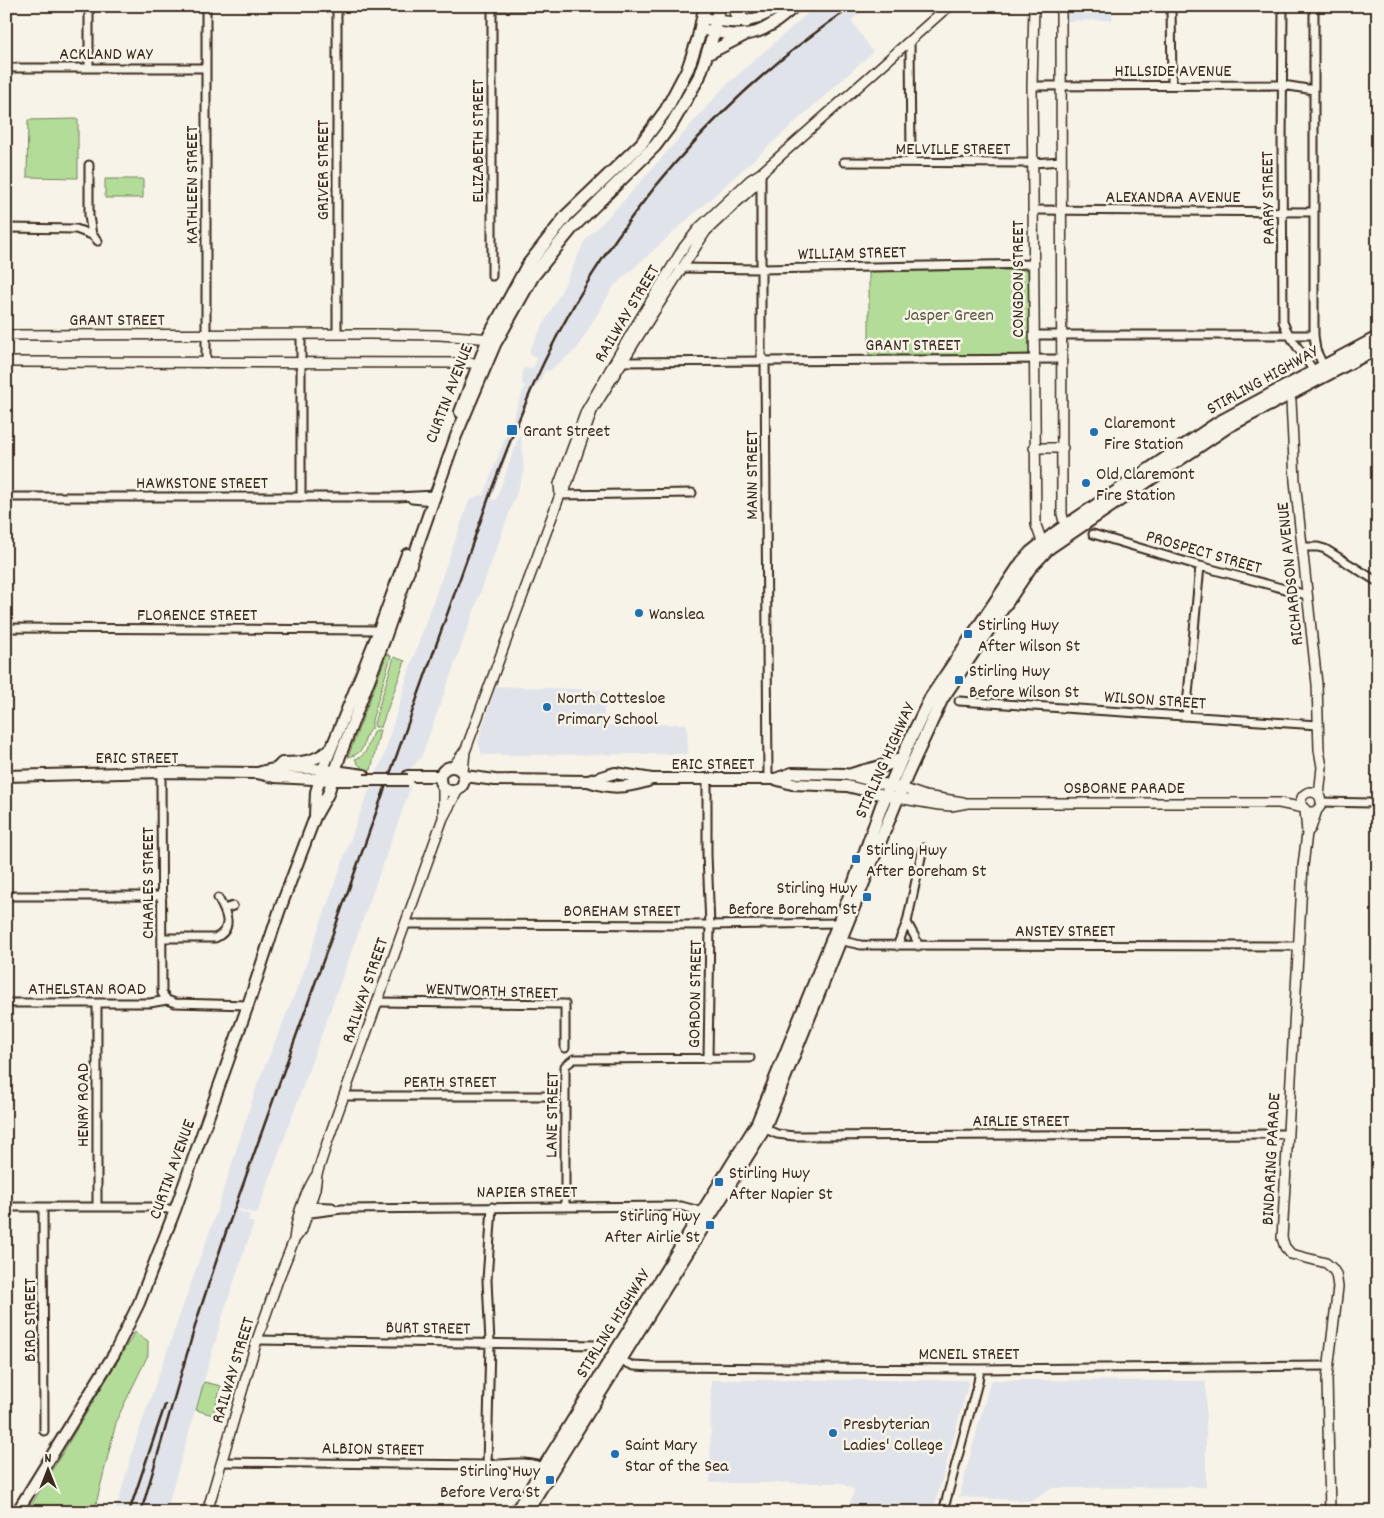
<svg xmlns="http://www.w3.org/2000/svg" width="1384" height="1518" font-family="Dekko,sans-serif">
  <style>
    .built { fill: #e0e4ea }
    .green { fill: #b3dc99; stroke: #77835c }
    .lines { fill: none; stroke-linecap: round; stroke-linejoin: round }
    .minor-casing { stroke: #3b2a1e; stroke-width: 11 }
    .tertiary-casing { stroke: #3b2a1e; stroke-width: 12 }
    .secondary-casing { stroke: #3b2a1e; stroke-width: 14 }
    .primary-casing { stroke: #3b2a1e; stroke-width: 14 }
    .trunk-casing { stroke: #3b2a1e; stroke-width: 15 }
    .minor { stroke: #f7f3e8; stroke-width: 7 }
    .tertiary { stroke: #f7f3e8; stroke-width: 9 }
    .secondary { stroke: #f7f3e8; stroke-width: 10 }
    .primary { stroke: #f7f3e8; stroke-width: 10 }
    .trunk { stroke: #f7f3e8; stroke-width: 11 }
    .rail { stroke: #3b2a1e; stroke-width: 2.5 }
    .primary-bridge-casing { stroke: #3b2a1e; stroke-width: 14; stroke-linecap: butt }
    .primary-bridge { stroke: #f7f3e8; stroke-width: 10 }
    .poi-dot { fill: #1f6fb2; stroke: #f7f3e8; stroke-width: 2 }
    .labels { text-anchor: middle; stroke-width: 5; stroke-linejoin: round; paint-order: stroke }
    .street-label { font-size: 18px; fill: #3b2a1e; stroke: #f7f3e8 }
    .park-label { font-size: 18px; fill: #59563d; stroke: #f7f3e8 }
    .poi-label { font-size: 18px; fill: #3b2a1e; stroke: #f7f3e8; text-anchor: start }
  </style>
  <rect width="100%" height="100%" fill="#f7f3e8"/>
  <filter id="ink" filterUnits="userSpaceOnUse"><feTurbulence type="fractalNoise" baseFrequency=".02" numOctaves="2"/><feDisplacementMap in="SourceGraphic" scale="10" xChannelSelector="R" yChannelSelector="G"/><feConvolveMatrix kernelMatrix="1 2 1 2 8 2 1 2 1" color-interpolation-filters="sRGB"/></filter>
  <g filter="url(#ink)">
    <path class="built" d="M816,6H870L851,20L873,52L614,286L576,350L550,370L545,371L537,386H535L518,426L491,499L496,500L519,436H521L524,472L421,758L408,771V782L410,789L257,1214L238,1209L237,1210L250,1215L248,1221L254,1223L225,1308L166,1512H115L136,1439L217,1210L257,1085L300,981L359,815L383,758L412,661L469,501L478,495L483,496L525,386L522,384L523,368L532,369L536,363L535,362L537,358L530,355L531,352L529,351L565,284L583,244L587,238L627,197L724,87Z
      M1068,6H1113L1112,20L1067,21Z
      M496,686L604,690V725L687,724L688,754L482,755L478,741Z
      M711,1380H967L969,1382L933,1512H848L854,1490L841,1483H710Z
      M994,1380L1206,1381V1487L1052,1488L1032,1501L959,1497L990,1382Z"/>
    <path class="green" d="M78,119V178L27,177L28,120Z
      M105,179H143V198H105Z
      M1028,270L1029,357L869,358V271Z
      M387,654L391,656L372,720V728C359,738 371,752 348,757Z
      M394,657L405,661L381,727H375L374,723Z
      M377,730H380L371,770H365L358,764L355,759L361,757L366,751L373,732Z
      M135,1332L148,1341V1355L117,1419L94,1512H27Z
      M204,1382L221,1386L213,1415L196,1410Z"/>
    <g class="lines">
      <g class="minor-casing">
        <path id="minor" d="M89,6V68
          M337,6V334
          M1171,6L1172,85
          M1283,6L1282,145L1283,322C1290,341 1306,356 1315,374
          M1314,6V335L1316,350L1325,369
          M910,41L911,162
          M6,68H206
          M1032,86L1283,85L1314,90
          M844,162L1033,163L1061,161
          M761,174V356L765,361L768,779
          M1033,210L1314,212
          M6,228L76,229L92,235L89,216V165
          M92,235L98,241
          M679,268L761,269L1033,264
          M492,276V6H681
          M1034,335H1314
          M620,362L1062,359
          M206,363V6
          M560,495L692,493
          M6,497H397L435,495
          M301,497V334
          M412,499L433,501
          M1093,534L1200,566L1307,595
          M1302,547H1318L1325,549L1378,582
          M6,628L381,630
          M959,701L1318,725
          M1186,716L1200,566
          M161,772L162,993L167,1000L175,1003L248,1005
          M707,779V855L710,925L708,1059
          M1321,802L1370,803
          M6,896H162
          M224,909L233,906
          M907,922C910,930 918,939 918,946
          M405,924L710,925L838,923
          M162,938H215C235,929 226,912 218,898
          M838,940L861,945L1299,946
          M897,946L907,922L923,848
          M377,1002L565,1004V1048
          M6,1003H150L167,1000
          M344,1096H555
          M761,1127L777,1134L794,1136L1287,1134
          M305,1206L332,1207
          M565,1206V1066L574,1059L750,1058
          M6,1207H153L175,1210
          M97,1207V1004
          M43,1208L44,1431
          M303,1214L342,1209L681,1206L696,1210L705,1214
          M257,1340L598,1345
          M617,1359L634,1366L653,1367L980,1369L1328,1366
          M222,1462L487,1465C507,1464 529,1459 547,1469
          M487,1465L490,1343L487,1280L492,1207
          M943,1512L978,1382L980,1369"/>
      </g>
      <g class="tertiary-casing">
        <path id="tertiary" d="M1034,6L1032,86L1036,525L1041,539L1047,546
          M1061,6L1062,514L1064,522L1069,529
          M6,335L370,334L439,335L493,339
          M6,362L483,363
          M1288,395L1291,401L1295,481L1317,684L1319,750L1322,767L1319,796
          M1034,448H1063
          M560,495L559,484L586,411L632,332L684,247L700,227L750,180L761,173L943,11L950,6
          M453,767L466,749L560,495L566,487L592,411L641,332L706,231L754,186L761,173
          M463,772L465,751
          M443,788V815
          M902,788L925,796L963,802
          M1301 802a10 10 0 1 1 20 0a10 10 0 1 1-20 0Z
          M898,798L939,805L951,806L968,803H1279L1304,808
          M1305,809L1307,833L1303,866L1282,1238L1285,1247L1291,1254L1326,1263L1332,1268L1336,1274L1338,1287L1336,1304L1327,1379L1330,1512
          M1307,833L1311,828L1317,810
          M294,1240C296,1218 304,1196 315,1177
          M207,1512L257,1340L278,1280L294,1240L302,1230L315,1189L317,1174L327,1143L443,818L458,790"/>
      </g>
      <g class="secondary-casing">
        <path id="secondary" d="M703,18C735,25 751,25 780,6
          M701,29C746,39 760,38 795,6
          M258,773C282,765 310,768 335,771
          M6,776L161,772L257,773L274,777L333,780"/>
      </g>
      <g class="primary-casing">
        <path id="primary" d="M460,412L488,338
          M440 779a12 12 0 1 1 24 0a12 12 0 1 1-24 0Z
          M277,768L282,763C301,763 315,762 330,749
          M335,771L364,775
          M408,776H440
          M465,776L495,780L588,781L615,773L652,779H775L792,784L847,786L892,797
          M775,779L792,773L845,774L896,787
          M333,780H364
          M588,781C612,789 625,788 648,781
          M315,815L316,792L323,769L379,630L407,554
          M17,1512L114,1354L139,1303L175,1210L248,1005L280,909L315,817L328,794L340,756L384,641L456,436L497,340"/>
      </g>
      <g class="trunk-casing">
        <path id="trunk" d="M733,6L736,12L746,22
          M707,54L744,35
          M488,338L527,266L567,215L641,144L666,110L688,68L698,39L705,6
          M497,340L533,276L572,228L655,146L673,122L699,77L712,39L719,6
          M850,775C869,768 886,768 903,757
          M516,1512L757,1124L848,900L881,807L908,744L931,697L1022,562L1031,552L1055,533L1219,422L1378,337
          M526,1512L764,1129L907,775L942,699L1030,568L1049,548L1071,533L1229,426L1378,348"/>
      </g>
      <use href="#minor" class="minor"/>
      <use href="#tertiary" class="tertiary"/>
      <use href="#secondary" class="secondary"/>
      <use href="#primary" class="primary"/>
      <use href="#trunk" class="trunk"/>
      <path class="rail" d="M129,1512L165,1405
        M141,1512L198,1316L226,1232L493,486C509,444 525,401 545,360C614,217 722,94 853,6"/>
      <g class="primary-bridge-casing">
        <path id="primary-bridge" d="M364,780H408"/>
      </g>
      <use href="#primary-bridge" class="primary-bridge"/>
    </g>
  </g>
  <g class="poi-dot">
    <rect x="506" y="424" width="12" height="12" rx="2.5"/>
    <circle cx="1094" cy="432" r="5"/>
    <circle cx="1086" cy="483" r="5"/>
    <circle cx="639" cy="613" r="5"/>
    <rect x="963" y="629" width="10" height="10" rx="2.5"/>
    <rect x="954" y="675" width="10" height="10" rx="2.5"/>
    <circle cx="547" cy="707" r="5"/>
    <rect x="851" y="854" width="10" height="10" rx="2.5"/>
    <rect x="862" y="892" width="10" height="10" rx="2.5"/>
    <rect x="714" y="1177" width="10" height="10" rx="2.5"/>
    <rect x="705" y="1220" width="10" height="10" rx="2.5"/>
    <circle cx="833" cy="1433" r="5"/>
    <circle cx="615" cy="1454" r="5"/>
    <rect x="545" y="1475" width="10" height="10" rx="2.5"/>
  </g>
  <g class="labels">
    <g class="street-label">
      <text x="106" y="59">ACKLAND WAY</text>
      <text x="1173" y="76">HILLSIDE AVENUE</text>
      <text transform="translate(477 141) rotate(-90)" y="6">ELIZABETH STREET</text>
      <text x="953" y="154">MELVILLE STREET</text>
      <text transform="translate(322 170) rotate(-90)" y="6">GRIVER STREET</text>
      <text transform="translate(191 185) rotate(-90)" y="6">KATHLEEN STREET</text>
      <text x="1173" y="202">ALEXANDRA AVENUE</text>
      <text transform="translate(1267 198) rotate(-91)" y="6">PARRY STREET</text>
      <text transform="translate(852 252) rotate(-1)" y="6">WILLIAM STREET</text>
      <text transform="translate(1017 279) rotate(-90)" y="6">CONGDON STREET</text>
      <text transform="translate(626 313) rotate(-59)" y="6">RAILWAY STREET</text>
      <text x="117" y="325">GRANT STREET</text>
      <text x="913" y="350">GRANT STREET</text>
      <text transform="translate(1262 379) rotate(-29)" y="6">STIRLING HIGHWAY</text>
      <text transform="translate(448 393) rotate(-69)" y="6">CURTIN AVENUE</text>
      <text transform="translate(751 475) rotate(-90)" y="6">MANN STREET</text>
      <text x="202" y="488">HAWKSTONE STREET</text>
      <text transform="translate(1204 551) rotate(16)" y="6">PROSPECT STREET</text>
      <text transform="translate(1289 574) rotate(-96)" y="6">RICHARDSON AVENUE</text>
      <text x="197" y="620">FLORENCE STREET</text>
      <text transform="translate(1155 699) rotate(4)" y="6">WILSON STREET</text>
      <text x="137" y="763">ERIC STREET</text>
      <text transform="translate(884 760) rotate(-66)" y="6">STIRLING HIGHWAY</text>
      <text x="713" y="769">ERIC STREET</text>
      <text x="1124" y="793">OSBORNE PARADE</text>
      <text transform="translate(147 883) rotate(-90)" y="6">CHARLES STREET</text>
      <text x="622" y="916">BOREHAM STREET</text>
      <text x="1065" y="936">ANSTEY STREET</text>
      <text x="87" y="994">ATHELSTAN ROAD</text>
      <text transform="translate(364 990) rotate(-71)" y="6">RAILWAY STREET</text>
      <text transform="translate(492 990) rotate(2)" y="6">WENTWORTH STREET</text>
      <text transform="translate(694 994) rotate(-89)" y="6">GORDON STREET</text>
      <text x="450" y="1087">PERTH STREET</text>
      <text transform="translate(82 1105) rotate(-90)" y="6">HENRY ROAD</text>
      <text transform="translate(551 1115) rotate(-89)" y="6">LANE STREET</text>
      <text x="1021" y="1126">AIRLIE STREET</text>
      <text transform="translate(1270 1159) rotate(-87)" y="6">BINDARING PARADE</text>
      <text transform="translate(171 1169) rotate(-70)" y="6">CURTIN AVENUE</text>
      <text x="527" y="1197">NAPIER STREET</text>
      <text transform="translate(29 1320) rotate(-90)" y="6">BIRD STREET</text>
      <text transform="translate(612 1323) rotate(-58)" y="6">STIRLING HIGHWAY</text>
      <text transform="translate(428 1327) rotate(1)" y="6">BURT STREET</text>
      <text x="969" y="1359">MCNEIL STREET</text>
      <text transform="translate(232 1370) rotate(-73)" y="6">RAILWAY STREET</text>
      <text transform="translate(373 1448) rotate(1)" y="6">ALBION STREET</text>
    </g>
    <g class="park-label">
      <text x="949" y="320">Jasper Green</text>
    </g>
    <g class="poi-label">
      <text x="1104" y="428">Claremont<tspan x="1104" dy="21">Fire Station</tspan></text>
      <text x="523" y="436">Grant Street</text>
      <text x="1096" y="479">Old Claremont<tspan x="1096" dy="21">Fire Station</tspan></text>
      <text x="649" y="619">Wanslea</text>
      <text x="978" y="630">Stirling Hwy<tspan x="978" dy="21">After Wilson St</tspan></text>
      <text x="969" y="676">Stirling Hwy<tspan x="969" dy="21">Before Wilson St</tspan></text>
      <text x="557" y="703">North Cottesloe<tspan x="557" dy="21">Primary School</tspan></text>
      <text x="866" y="855">Stirling Hwy<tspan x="866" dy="21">After Boreham St</tspan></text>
      <text x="857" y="893" text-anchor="end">Stirling Hwy<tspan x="857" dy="21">Before Boreham St</tspan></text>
      <text x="729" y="1178">Stirling Hwy<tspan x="729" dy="21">After Napier St</tspan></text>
      <text x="700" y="1221" text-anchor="end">Stirling Hwy<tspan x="700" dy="21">After Airlie St</tspan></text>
      <text x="843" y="1429">Presbyterian<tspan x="843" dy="21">Ladies' College</tspan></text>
      <text x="625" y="1450">Saint Mary<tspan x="625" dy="21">Star of the Sea</tspan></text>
      <text x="540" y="1476" text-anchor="end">Stirling Hwy<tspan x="540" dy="21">Before Vera St</tspan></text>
    </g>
  </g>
  <rect width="1384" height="1518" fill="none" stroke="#f7f3e8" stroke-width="25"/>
  <rect x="12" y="12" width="1359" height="1493" fill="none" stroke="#3b2a1e" stroke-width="2" filter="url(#ink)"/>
  <g transform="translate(48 1470)" stroke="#f7f3e8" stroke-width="4" paint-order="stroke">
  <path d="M0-4L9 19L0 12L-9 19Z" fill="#3b2a1e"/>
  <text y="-8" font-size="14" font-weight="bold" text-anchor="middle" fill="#3b2a1e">N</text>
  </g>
</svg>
